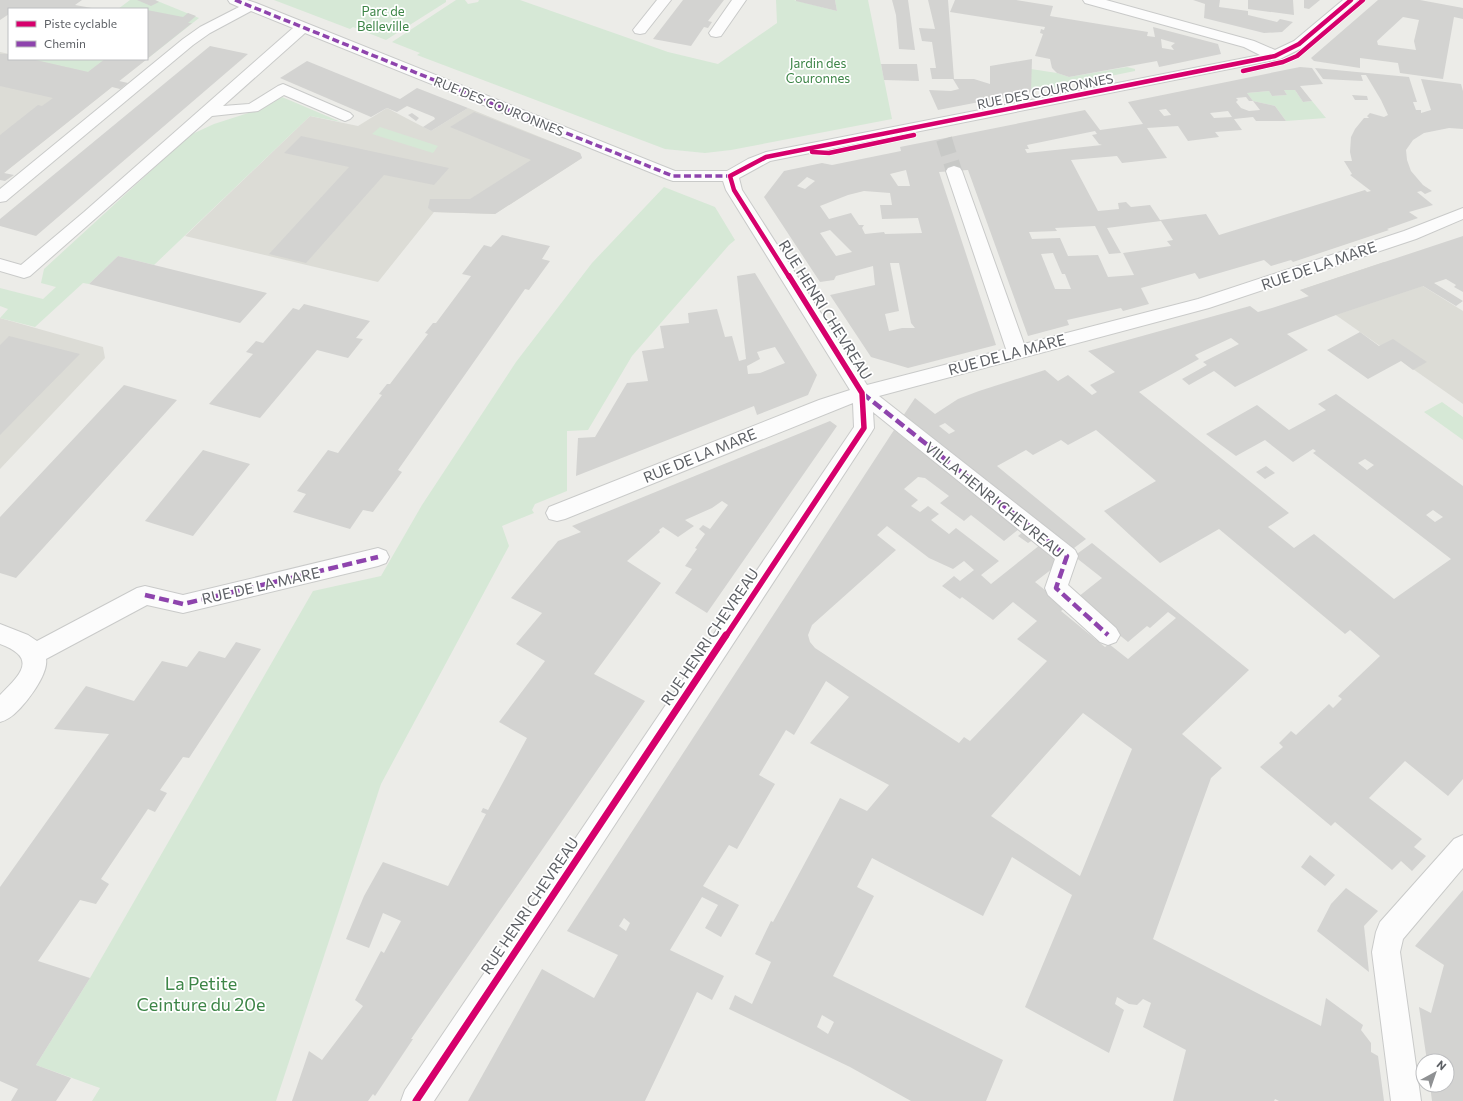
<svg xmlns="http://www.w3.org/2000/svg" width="1463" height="1101" font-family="Commissioner,sans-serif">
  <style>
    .education { fill: #dcdcd6 }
    .green { fill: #d6e8d6 }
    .building { fill: #d3d3d1; fill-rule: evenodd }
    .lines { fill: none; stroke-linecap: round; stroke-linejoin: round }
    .minor-tunnel { stroke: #c8c9c7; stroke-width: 16; stroke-dasharray: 16 8; stroke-linecap: butt }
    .minor-casing { stroke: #c9cac9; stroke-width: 2 }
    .minor { fill: #fcfcfc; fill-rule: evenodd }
    .quiet-far1 { stroke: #8e44ad; stroke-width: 3.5; stroke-dasharray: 7 3.5; stroke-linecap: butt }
    .quiet { stroke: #8e44ad; stroke-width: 4.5; stroke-dasharray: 10 4.5; stroke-linecap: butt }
    .cycleway-far2-casing { stroke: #fff; stroke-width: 6 }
    .cycleway-far1-casing { stroke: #fff; stroke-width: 8 }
    .cycleway-casing { stroke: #fff; stroke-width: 10 }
    .cycleway-far2 { stroke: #d6006c; stroke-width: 4.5 }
    .cycleway-far1 { stroke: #d6006c; stroke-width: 5.5 }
    .cycleway { stroke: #d6006c; stroke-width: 7 }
    .labels { text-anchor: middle; stroke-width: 3.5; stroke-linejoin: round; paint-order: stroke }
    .far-park-label { font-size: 13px; fill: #3d8547; stroke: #fff }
    .far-street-label { font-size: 13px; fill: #5d6065; stroke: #fff }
    .street-label { font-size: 15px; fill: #5d6065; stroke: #fff }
    .near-park-label { font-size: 18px; fill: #3d8547; stroke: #fff }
  </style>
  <rect width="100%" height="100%" fill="#ecece8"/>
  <path class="education" d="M0,52L9,54V59H147L0,176Z
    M387,108L431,131L468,108L580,153L582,158L495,214L434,212L378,282L185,236L310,116L358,126Z
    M1384,262L1463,311V404L1300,290Z
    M0,318L103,347L105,358L0,469Z"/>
  <path class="green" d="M130,0H155L199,18L147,59H145H147V9H118Z
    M274,0H446V2L386,40L353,27L350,29Z
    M456,0H465L468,4L478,2L479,0H520L668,52L718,64L777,23L776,0H794L837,11L835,0H868L892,119L731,150L705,153L665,149L417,55L420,53L392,42Z
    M31,59H105L88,72Z
    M1127,67L1135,69V71L1031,92V69L1057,73L1069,77Z
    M1284,90H1295L1303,102L1312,101L1326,118L1286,121L1275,106L1253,101L1247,93L1269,91L1272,96L1287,95Z
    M282,97L341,122L310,116L154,265L118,256L89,284L83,283L35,327L0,318L8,309L0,306V288L43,299L56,287L41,283L44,269L190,135L214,124L264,108Z
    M380,127L438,146L433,153L372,134Z
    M664,187L715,207L735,240L729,245L632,356L588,430L567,431V491L535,504L532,510L534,513L502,526L509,546L381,784L276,1101H92L100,1088L36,1065L90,978L313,591L381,576L422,505L516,362L592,263Z
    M1442,402L1463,417V440L1424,412Z"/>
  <path class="building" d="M0,0H82L75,5L92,8L9,9V14L0,20Z
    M137,0H155L159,2L151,6Z
    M683,0H724L708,21L712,22L708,28L704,27L691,46L653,39Z
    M796,0H835L837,11L796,1Z
    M892,0H908L915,50L899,49L896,15Z
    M928,0H948L954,79H932L930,68H936L932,42L922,41L919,28L935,29Z
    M955,0H1016L1053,6L1050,16L1148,32L1147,36L1155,37L1153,27L1218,44L1221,54L1159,67L1157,61L1069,77L1057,73L1052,68L1050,59L1035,56L1043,34L1040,33L1041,29L1044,30L1045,27L950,12ZM1161,39L1175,43L1171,46L1174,50L1162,48Z
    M1193,0H1220L1219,7L1248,11V15L1277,22L1280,19L1293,22L1282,32L1264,33L1204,18L1205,4Z
    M1248,0H1293L1294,15L1248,9Z
    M1304,0H1320L1309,9L1304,8Z
    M1378,0H1420L1463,8V19L1454,17L1443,79L1400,73L1398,63L1360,58V68L1314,61L1311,58ZM1403,17L1419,20L1414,41L1416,50L1378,45L1377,41Z
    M147,10L183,17L188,13L196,16L188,23H192L147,59L119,81L128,83L120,89L112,87L4,173L14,175L5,181L0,180V135L38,105L42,106L53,98L0,86V54H9V59H31L88,72L105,59H147Z
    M210,46L248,54L36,236L0,226V219Z
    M1032,59L1031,92L938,110L929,90L951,91L959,89L953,79H974L990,84V66Z
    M307,61L400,99L417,88L468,108L431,131L423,127L435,119L434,117L407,106L397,112L387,108L385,109L371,117L280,78Z
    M881,64H917L919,81L884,80Z
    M1300,67L1312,68L1323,84L1300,86L1312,101L1303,102L1295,90H1284L1287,95L1272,96L1269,91L1247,93L1253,101L1275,106L1286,121H1256L1253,117L1234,119L1242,130L1215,132L1219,137L1188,141L1178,126L1147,128L1167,158L1122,163L1117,156L1071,160L1098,211L1119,209L1118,203L1126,202L1131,207L1150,205L1160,220L1206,214L1219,235L1365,190L1367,192L1371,191L1350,175L1352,174L1344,161H1352L1350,152L1351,137L1355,129L1364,118H1369L1367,116L1370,113L1384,117L1388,115L1381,100L1366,75H1361L1363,81L1323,79L1315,68L1409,77L1417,102H1413L1416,110H1421V113L1431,110L1421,79L1461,84L1463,91V129L1449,128L1424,133L1413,140L1406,150L1407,160L1411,171L1423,185L1432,191L1425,194L1421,191L1417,192L1433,205L1409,212L1418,218L1387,229L1389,230L1293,262L1291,260L1271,266L1264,260L1199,279L1195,273L1141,288L1149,304L1123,311L1121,308L1067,320L1069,325L1028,336L968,170L939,172L996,345L908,368L871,357L830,295L875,285L873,266L836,276L834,280L820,282L764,197L784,171L822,163L832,165L901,151L900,147L1085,110L1100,130L1143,124L1128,102ZM1246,97L1249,101H1253L1260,110L1249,111L1241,108L1236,102L1238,100L1236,98ZM1166,109L1171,115L1164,116L1159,110ZM1228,111L1232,117L1214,118L1210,113ZM1095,131L1097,134L1092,135L1099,144L1102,145L1027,153L1025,149H1029L1027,145ZM906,170L910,186H898L890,174ZM807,177L815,181L805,189L797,186ZM864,191L890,193L892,205H880L882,219L918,218L922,233L885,234L884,232L865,234L862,228L864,225H859L851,213L829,219L820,206L848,195ZM1161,221L1173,240L1167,241L1171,246L1123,253L1134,275L1108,277L1098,255L1068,256L1060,238L1032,239L1029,232L1057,231L1055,228L1095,226L1109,254L1121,253L1107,228ZM830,230L852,252L836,256L820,233ZM1053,253L1062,274H1065L1071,289H1055L1041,254ZM890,263H899L911,323L915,328H902L889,331L885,314L899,311Z
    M1352,95L1367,96L1368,100H1355Z
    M474,112L580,153L582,158L495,214L433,212L428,208L430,199H470L531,160L450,127Z
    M412,113L419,118L416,121L408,115Z
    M301,136L426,163L449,168L434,185L384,175L306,263L269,254L349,167L284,153Z
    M502,235L550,246L542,259L550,261L529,290L525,289L398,470L402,472L373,512L363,510L350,529L293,512L306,494L297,491L328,450L338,453L382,395L379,394L387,384H390L428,334L425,333L433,323H436L471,276L462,274L484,245L491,247Z
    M1463,236V292L1454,287L1456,285L1446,279L1434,283L1463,301L1456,306L1423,286L1336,315L1287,334L1308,350L1235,387L1214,371L1189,385L1182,379L1207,365L1203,362L1239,344L1231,338L1195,355L1199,359L1139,392L1289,513L1268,527L1294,548L1314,534L1394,599L1451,559L1313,453L1316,451L1313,449L1293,462L1265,440L1236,456L1206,434L1257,405L1289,430L1326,410L1318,404L1336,394L1463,486V779L1448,796L1405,761L1369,798L1422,839L1414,847L1426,856L1412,871L1401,861L1392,870L1335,822L1331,826L1260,767L1283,747L1279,743L1291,731L1296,735L1329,704L1333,708L1342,699L1338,696L1380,656L1350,630L1345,634L1219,529L1160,563L1104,511L1156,481L1096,430L1068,445L1061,440L1033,455L1026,450L997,466L1086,539L1070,551L903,416L915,398L935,414L958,399L979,391L1045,370L1058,381L1068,375L1092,395L1097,392L1090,385L1115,372L1088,351L1250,306L1258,312L1272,308L1309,296L1300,290ZM945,423L954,430L955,431L949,434L939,426ZM1365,459L1374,465L1367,470L1358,463ZM1433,510L1443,517L1435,522L1426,515Z
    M118,256L154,265L267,293L240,323L89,284Z
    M755,273L817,375L808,395L757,415L754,406L576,476L578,438L595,437L627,383L648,381L642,351L664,348L660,326L689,323L688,313L717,309L725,337L732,336L739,361L746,359L737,276ZM775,347L785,363L760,373L748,374L747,366L760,359L757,352Z
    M304,304L370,321L356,338L363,339L348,358L317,350L260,418L209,404L253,354L246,352L256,341L263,343L293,308L299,310Z
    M1360,332L1379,346L1393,339L1427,362L1413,370L1401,361L1368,379L1327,350Z
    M9,336L80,354L0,435V345Z
    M124,385L177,400L16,578L0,573V517Z
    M830,421L837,426L707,613L675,593L692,569L685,566L697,549L695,548L705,534L699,529L703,525L710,529L728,505L722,501L712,508L685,520L694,526L678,537L663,527L659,530L660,532L627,561L661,583L594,674L645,701L411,1039H413L375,1096L373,1094L368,1101H292L309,1051L322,1060L363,1006L355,1000L381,951L384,953L401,921L383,913L369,948L346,939L364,896L383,862L448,886L486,814L481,812L483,808L488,810L527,738L499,722L545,661L516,644L542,613L511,598L558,541L581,532L572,526Z
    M894,430L1019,529L1004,541L971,515L964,521L940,503L949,496L925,478L918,477L904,489L918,500L911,506L920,512L928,506L939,514L931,520L949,534L956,528L999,561L981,575L991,584L1040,545L1061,562L1035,582L1066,607L1061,611L1105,647L1109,644L1128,659L1176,618L1168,612L1150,628L1147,626L1128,642L1117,633L1078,597L1102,578L1074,556L1092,543L1249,670L1182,734L1222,768L1211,778L1153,939L1321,1026L1326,998L1363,1025L1361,1030L1371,1043V1052L1378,1056L1384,1101H1279L1275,1099L1274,1101H1173L1186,1050L1143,1027L1151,1003L1143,999L1137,1005L1129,1004L1117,997L1115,1004L1124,1010L1109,1053L1025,1007L1072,895L1012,857L983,916L872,858L857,887L874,896L833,976L1003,1060L986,1101H911L850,1067L729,1009L735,995L752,1004L771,962L755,954L771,921L773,922L840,798L867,811L889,785L810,743L849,697L826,681L794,735L786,730L759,775L775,784L737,849L729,845L703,886L739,905L721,937L705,928L718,905L702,897L670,950L724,976L712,1000L697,992L645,1101H468L542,969L594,998L618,955L567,931ZM887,526L929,558L953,569L964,561L974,570L960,581L954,576L942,586L960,599L962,597L993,620L1013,602L1037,621L1017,639L1047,661L970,741L964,737L959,743L815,648L810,642L808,635L812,625L896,550L877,535ZM1083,713L1132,749L1080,876L991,816ZM624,918L630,923L626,931L619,926ZM822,1015L834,1022L828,1034L817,1027Z
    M203,450L250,464L193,536L145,521Z
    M1266,466L1275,473L1265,479L1256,472Z
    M1023,532L1033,540L1028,543L1018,536Z
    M236,642L261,649L189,758L183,757L160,790L167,793L155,812L148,809L101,879L109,884L96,904L80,900L38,961L90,978L36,1065L71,1078L56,1101H11L18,1089L0,1081V887L109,734L54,729L86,686L134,701L162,661L187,667L199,651L225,658Z
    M1310,855L1335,875L1325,886L1301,867Z
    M1346,888L1378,911L1364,926L1369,972L1317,931L1331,904Z
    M1463,890V1101H1432L1430,1085H1447V1061H1427L1419,1007L1431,1013L1444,965L1415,946Z"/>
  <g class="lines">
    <path class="minor-tunnel" d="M944,139L954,171"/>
    <g class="minor-casing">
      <path id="minor" d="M228,0H247L256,3L675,171H727L748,159L766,152L1260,55L1244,47L1085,3L1083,0H1106L1254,41L1275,50L1294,41L1343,0H1358L1304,47L1280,59L770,161L739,178L742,190L867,385L1006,349L946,171L948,168L954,166L960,168L962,171L1024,344L1198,299L1404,231L1463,208V219L1416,239L1209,308L879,396L1075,550L1078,556L1068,585L1116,628L1120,635L1116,642L1108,645L1100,642L1048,595L1045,588L1055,559L873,412L874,428L871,433L434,1101H401L405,1090L854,427L853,403L565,519L557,521L549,519L546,513L549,507L819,400L850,390L726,190L723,181H673L667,179L305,33L223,106L249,104L278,86L283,84L350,113L353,116L350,119L345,121L340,119L284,95L258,111L212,116L30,276L24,278L0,271V259L21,265L84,212L293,28L251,11L210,33L193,45L6,201L0,202V189L183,39L200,27L239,7L230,3Z
        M657,0H671L645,33L640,34L635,33L633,30Z
        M732,0H746L721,36L716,37L711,36L709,33Z
        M378,548L386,551L389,557L386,563L378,566L183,613L147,605L46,659C49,675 22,710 9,718C6,720 3,721 0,722V695C21,674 38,658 0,644V624L28,635L37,641L137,588L145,586L183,595Z
        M1463,835V868L1403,939L1400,952L1421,1101H1391L1372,952L1376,932L1380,922L1454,839Z"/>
    </g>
    <use href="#minor" class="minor"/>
    <path class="quiet-far1" d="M235,0L673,176H730"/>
    <path class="quiet" d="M862,393L1067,556L1056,588L1108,635
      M145,595L183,604L378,557"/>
    <g class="cycleway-far2-casing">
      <path id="cycleway-far2" d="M1243,71L1283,62L1297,56L1363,0
        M812,152L829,153L914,135
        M789,277L734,190L730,176L766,157L1275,56L1299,44L1351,0"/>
    </g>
    <g class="cycleway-far1-casing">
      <path id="cycleway-far1" d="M726,636L864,428L862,393L789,276"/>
    </g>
    <g class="cycleway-casing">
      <path id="cycleway" d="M416,1101L726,635"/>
    </g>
    <use href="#cycleway-far2" class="cycleway-far2"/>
    <use href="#cycleway-far1" class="cycleway-far1"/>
    <use href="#cycleway" class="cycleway"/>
  </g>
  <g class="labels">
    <g class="far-park-label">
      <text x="383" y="16">Parc de<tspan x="383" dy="15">Belleville</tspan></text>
      <text x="818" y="68">Jardin des<tspan x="818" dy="15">Couronnes</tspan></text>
    </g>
    <g class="far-street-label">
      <text transform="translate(1045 91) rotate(-11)" y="5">RUE DES COURONNES</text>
      <text transform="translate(499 106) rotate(22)" y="5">RUE DES COURONNES</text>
    </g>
    <g class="street-label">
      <text transform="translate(1319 266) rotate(-19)" y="5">RUE DE LA MARE</text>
      <text transform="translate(825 310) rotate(58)" y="5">RUE HENRI CHEVREAU</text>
      <text transform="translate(1007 355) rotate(-15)" y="5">RUE DE LA MARE</text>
      <text transform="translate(700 456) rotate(-22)" y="5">RUE DE LA MARE</text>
      <text transform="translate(994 500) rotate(39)" y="5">VILLA HENRI CHEVREAU</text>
      <text transform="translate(261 586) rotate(-13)" y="5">RUE DE LA MARE</text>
      <text transform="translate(710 637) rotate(-56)" y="5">RUE HENRI CHEVREAU</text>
      <text transform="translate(530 906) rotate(-56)" y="5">RUE HENRI CHEVREAU</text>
    </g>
    <g class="near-park-label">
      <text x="201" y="990">La Petite<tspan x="201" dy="21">Ceinture du 20e</tspan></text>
    </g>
  </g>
  <rect x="8" y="8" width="140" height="52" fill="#ffffff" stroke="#bebfc1"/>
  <rect x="16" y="21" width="20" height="6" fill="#d6006c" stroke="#bebfc1"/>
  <text x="44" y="28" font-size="12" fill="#5d6065">Piste cyclable</text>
  <rect x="16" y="41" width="20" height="6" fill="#8e44ad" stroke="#bebfc1"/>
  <text x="44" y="48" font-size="12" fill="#5d6065">Chemin</text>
  <g transform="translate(1435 1073) rotate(40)"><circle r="19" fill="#ffffff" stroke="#bebfc1"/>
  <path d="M0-3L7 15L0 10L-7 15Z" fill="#8f9193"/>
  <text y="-6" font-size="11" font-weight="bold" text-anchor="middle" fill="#5d6065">N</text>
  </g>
</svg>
